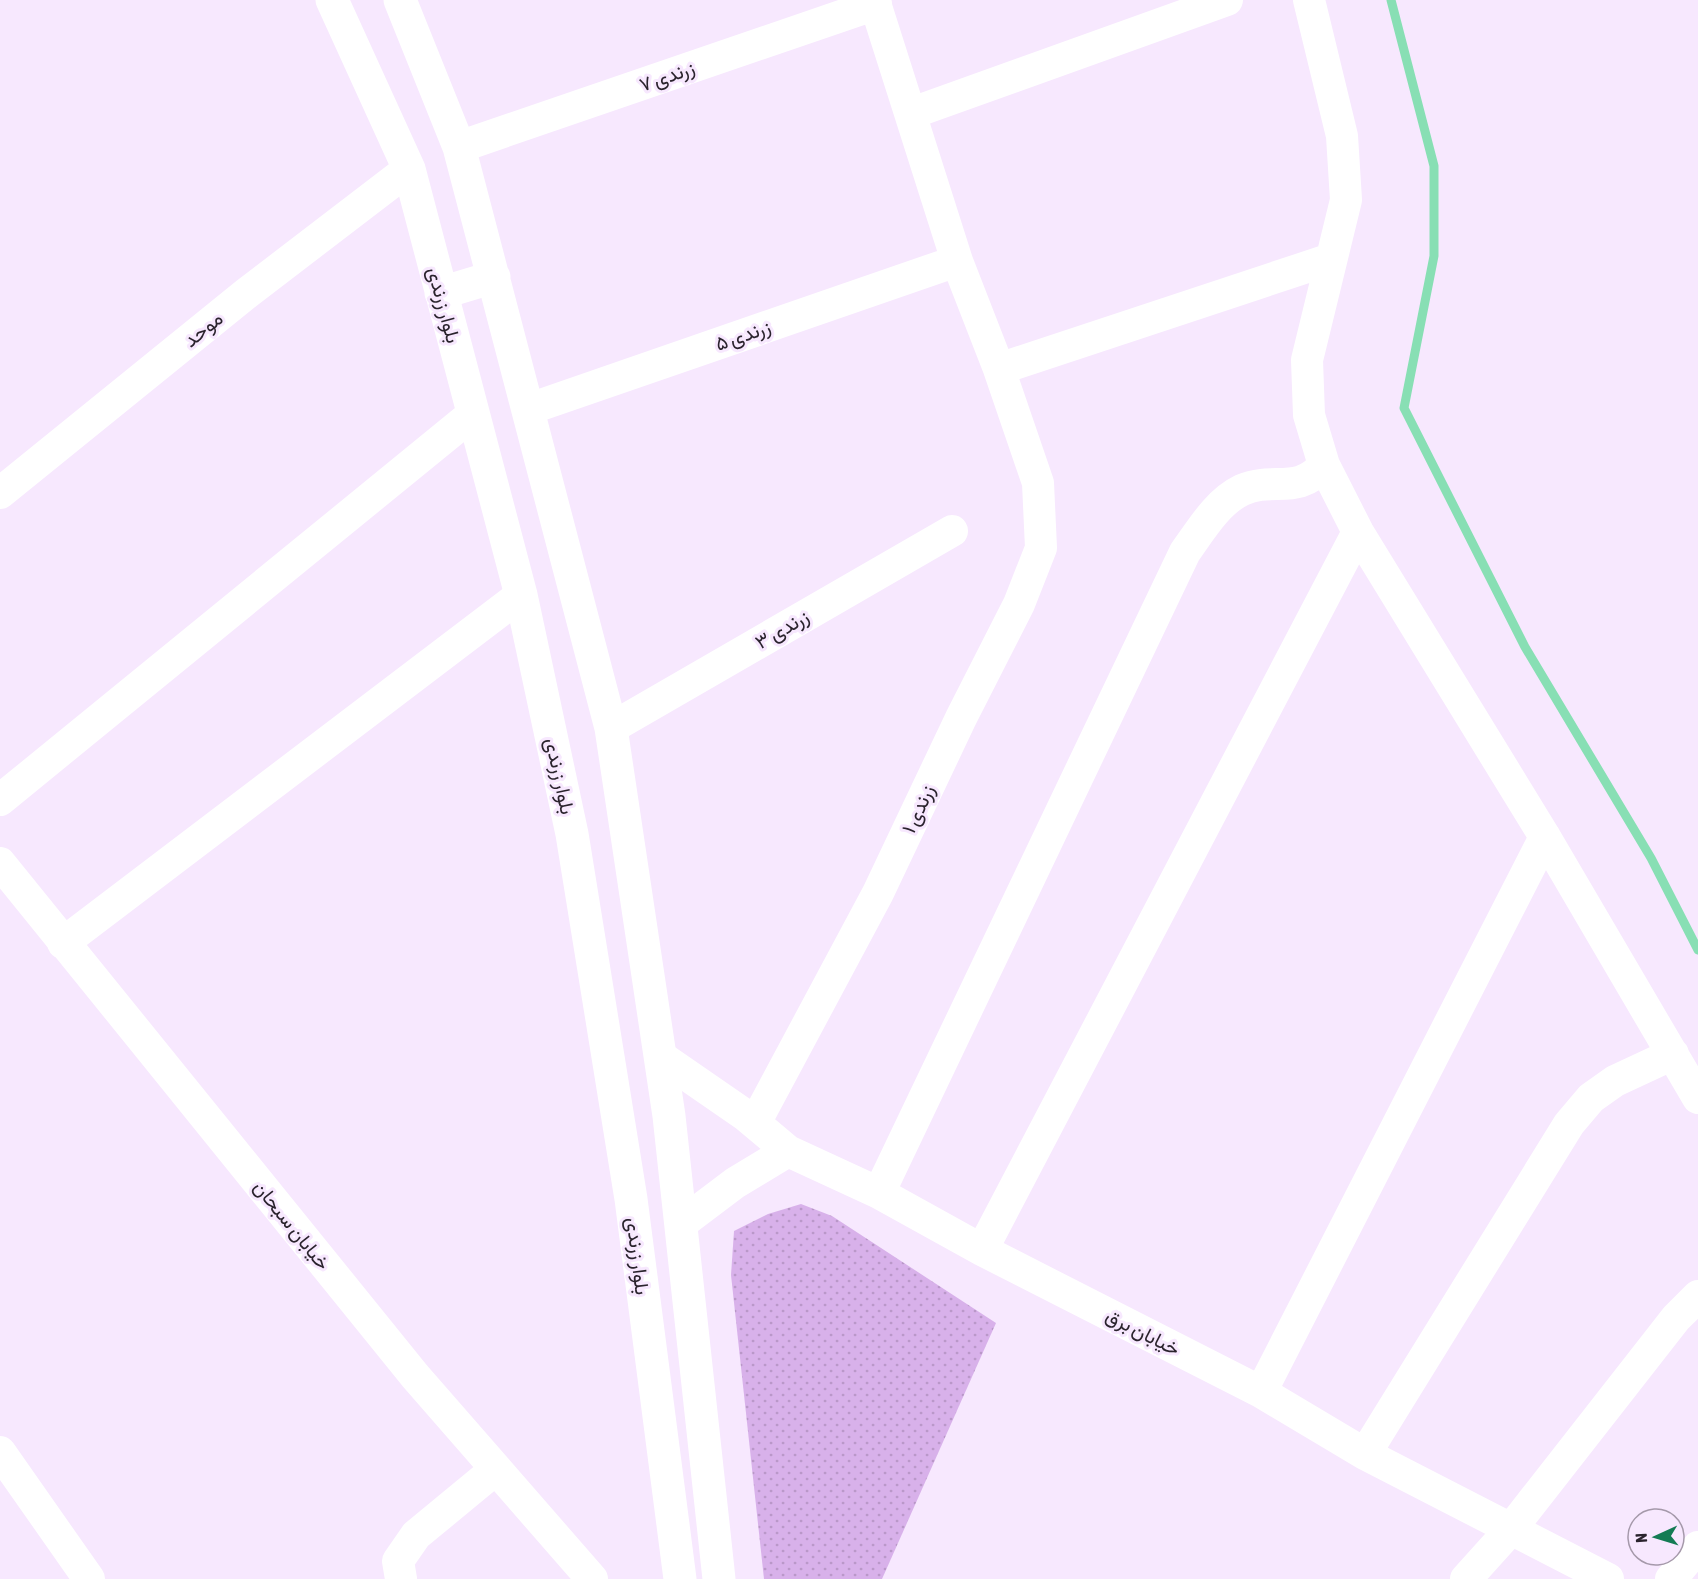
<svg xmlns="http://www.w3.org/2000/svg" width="1698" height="1579" font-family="'Asap Condensed',Vazirmatn,sans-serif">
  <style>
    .park { fill: url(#park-dots) }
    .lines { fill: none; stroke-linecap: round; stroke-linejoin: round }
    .stream { stroke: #88dfb4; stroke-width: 9 }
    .street { stroke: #fff; stroke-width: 32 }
    .secondary { stroke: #fff; stroke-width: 33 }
    .labels { text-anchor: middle; stroke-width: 6; stroke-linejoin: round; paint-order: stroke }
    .street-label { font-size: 20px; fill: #2a232d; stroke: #f7e8fe }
  </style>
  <defs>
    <pattern id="park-dots" width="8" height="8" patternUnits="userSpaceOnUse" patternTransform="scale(1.5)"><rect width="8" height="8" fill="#d8b1ea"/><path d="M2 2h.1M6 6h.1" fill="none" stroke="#ba98c9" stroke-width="1.8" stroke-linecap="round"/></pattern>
  </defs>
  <rect width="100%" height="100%" fill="#f7e8fe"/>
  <path class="park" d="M801,1204L832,1216L996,1323L882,1579H764L731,1275L734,1231L768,1214Z"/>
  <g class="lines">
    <path class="stream" d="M1391,0L1434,166V256L1404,408L1525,647L1651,858L1698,950"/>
    <path class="street" d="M1309,0L1342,136L1346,200L1307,360L1309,415L1324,465L1358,532L1545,837L1698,1098
      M912,113L1227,0
      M459,147L876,4
      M999,369L1331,259
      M529,409L957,261
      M0,493L247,293L409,169
      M611,728L952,531
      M0,800L473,414
      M0,863L415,1376L592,1579
      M63,943L521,595
      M661,1057L745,1115L788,1151L879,1193L982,1250L1261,1392L1365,1454L1608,1579
      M755,1123L878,893L961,718L1019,604L1041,548L1038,483L999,369L957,261L874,0
      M879,1193L1185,552C1201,530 1217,502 1242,490C1274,476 1297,496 1324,465
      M682,1223L735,1183L788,1151
      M982,1250L1358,532
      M1261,1392L1545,837
      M0,1452L89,1579
      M1365,1454L1569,1124L1591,1098L1615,1081L1673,1054
      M401,1579L398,1561L416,1535L496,1469
      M1466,1579L1511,1529L1676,1318L1698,1296
      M1671,1579L1698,1547"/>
    <path class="secondary" d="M332,0L409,169L521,595L572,834L631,1199L680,1579
      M400,0L459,147L611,728L669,1116L719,1579
      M441,293L494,277"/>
  </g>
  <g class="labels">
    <g class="street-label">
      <text transform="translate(667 76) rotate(-19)" y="7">زرندی ۷</text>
      <text transform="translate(444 305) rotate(75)" y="7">بلوار زرندی</text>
      <text transform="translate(203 329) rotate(-39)" y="7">موحد</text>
      <text transform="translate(743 335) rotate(-19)" y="7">زرندی ۵</text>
      <text transform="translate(782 629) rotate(-30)" y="7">زرندی ۳</text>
      <text transform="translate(560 776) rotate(78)" y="7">بلوار زرندی</text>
      <text transform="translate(918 809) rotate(-65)" y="7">زرندی ۱</text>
      <text transform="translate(292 1225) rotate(51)" y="7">خیابان سبحان</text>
      <text transform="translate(638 1256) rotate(83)" y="7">بلوار زرندی</text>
      <text transform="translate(1143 1332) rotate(27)" y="7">خیابان برق</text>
    </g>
  </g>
  <g transform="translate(1656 1537) rotate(266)"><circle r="28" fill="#f7e8fe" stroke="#a599aa" stroke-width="1.5"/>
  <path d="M0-4.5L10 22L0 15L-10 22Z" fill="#147b54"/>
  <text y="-9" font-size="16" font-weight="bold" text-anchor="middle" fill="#2a232d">N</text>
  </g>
</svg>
